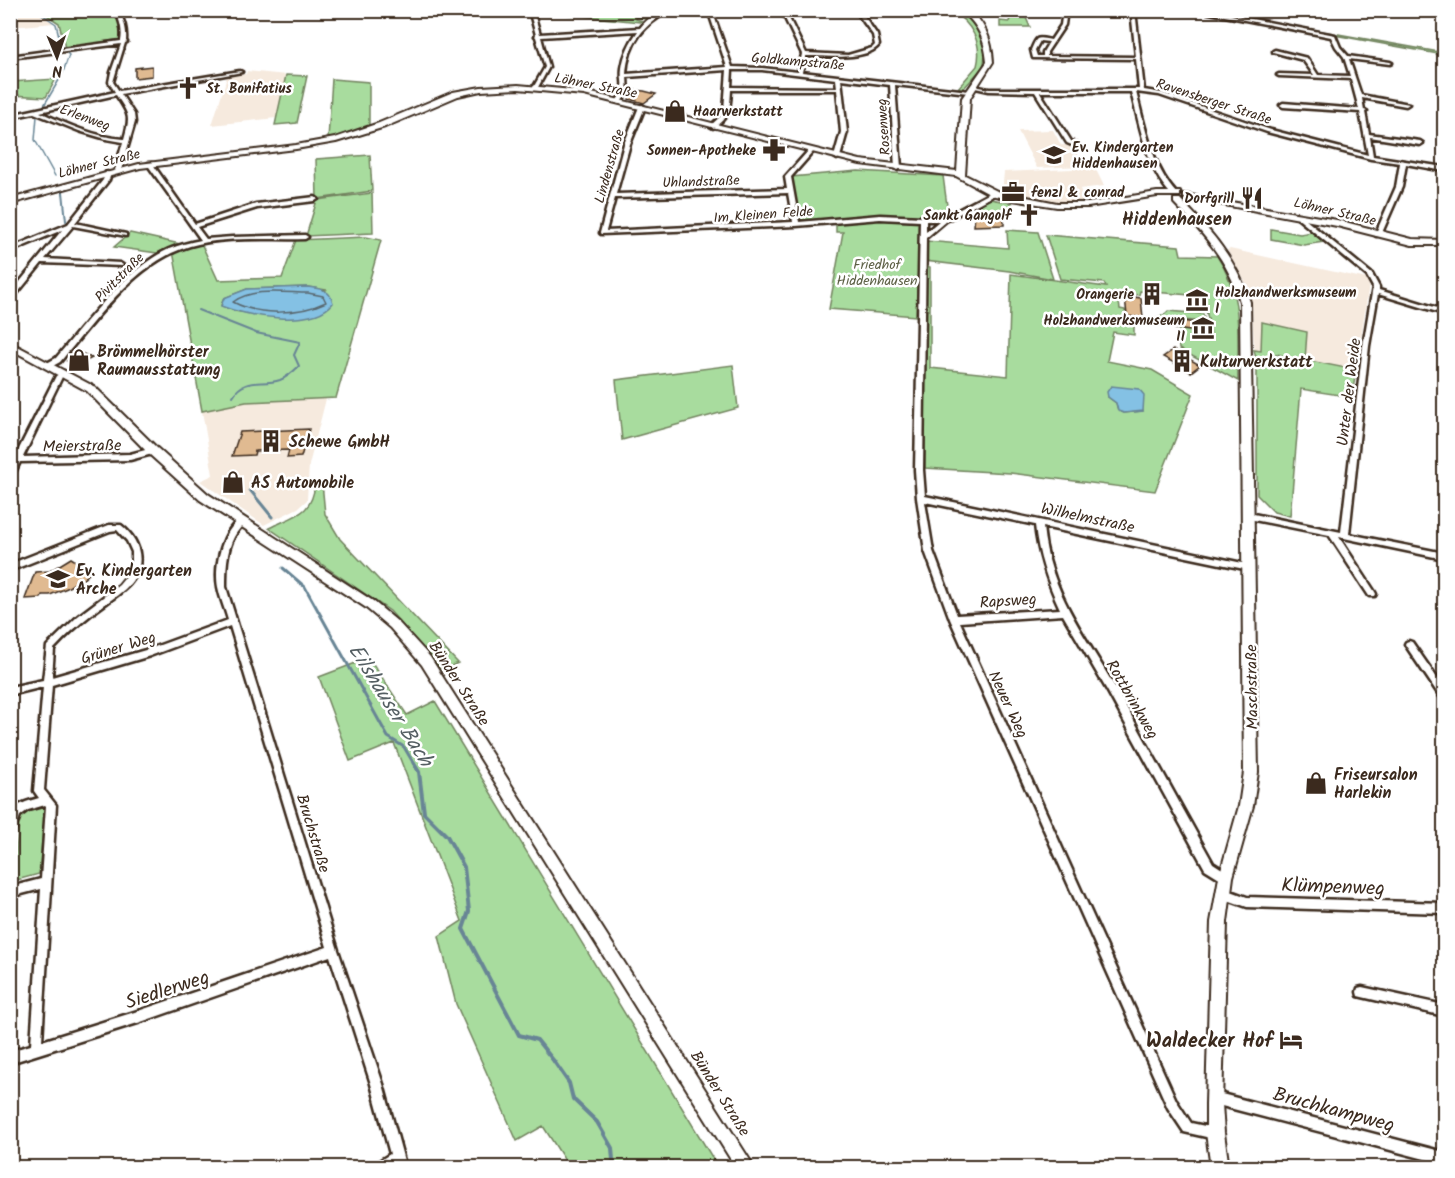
<svg xmlns="http://www.w3.org/2000/svg" width="1455" height="1178" font-family="Kalam,sans-serif">
  <style>
    .built { fill: #f6eade }
    .green { fill: #a8dc9e; stroke: #72835e; stroke-width: 1.5; fill-rule: evenodd }
    .water { fill: #84c1e4; stroke: #678595; stroke-width: 1.5 }
    .lines { fill: none; stroke-linecap: round; stroke-linejoin: round }
    .shore { stroke: #58666d; stroke-width: 1.5 }
    .stream-far3 { stroke: #678595; stroke-width: 1.5 }
    .stream-far2 { stroke: #678595; stroke-width: 2 }
    .stream-far1 { stroke: #678595; stroke-width: 3 }
    .stream { stroke: #678595; stroke-width: 4 }
    .building { fill: #e0ba91; stroke: #3b2a1e; stroke-width: 1.5 }
    .street-casing { stroke: #3b2a1e; stroke-width: 5 }
    .secondary-casing { stroke: #3b2a1e; stroke-width: 4 }
    .street { fill: #fff; fill-rule: evenodd }
    .secondary { fill: #fff; fill-rule: evenodd }
    .labels { text-anchor: middle; stroke-width: 5; stroke-linejoin: round; paint-order: stroke }
    .far-street-label { font-size: 14px; fill: #3b2a1e; stroke: #fff }
    .far-poi-label { font-size: 14px; font-weight: bold; fill: #3b2a1e; stroke: #fff; text-anchor: start }
    .far-park-label { font-size: 14px; fill: #5c5f44; stroke: #fff }
    .poi-label { font-size: 16px; font-weight: bold; fill: #3b2a1e; stroke: #fff; text-anchor: start }
    .street-label { font-size: 16px; fill: #3b2a1e; stroke: #fff }
    .far-district-label { font-size: 18px; font-weight: bold; fill: #3b2a1e; stroke: #fff }
    .near-street-label { font-size: 20px; fill: #3b2a1e; stroke: #fff }
    .near-poi-label { font-size: 20px; font-weight: bold; fill: #3b2a1e; stroke: #fff; text-anchor: end }
    .near-water-label { font-size: 21px; font-style: italic; fill: #555f63; stroke: #fff }
  </style>
  <rect width="100%" height="100%" fill="#fff"/>
  <filter id="ink" filterUnits="userSpaceOnUse"><feTurbulence type="fractalNoise" baseFrequency=".0167" numOctaves="2"/><feDisplacementMap in="SourceGraphic" scale="12" xChannelSelector="R" yChannelSelector="G"/><feConvolveMatrix kernelMatrix="1 2 1 2 8 2 1 2 1" color-interpolation-filters="sRGB"/></filter>
  <g filter="url(#ink)">
    <path class="built" d="M11,10L35,11L54,23L11,27Z
      M247,71L286,75L276,118L212,125L227,77L246,74Z
      M1053,130L1061,145H1073L1084,166L1037,168L1018,131Z
      M1095,168L1104,186L1080,189L1086,202L1051,201L1002,193L1004,172Z
      M1230,249L1367,279L1369,285L1356,370L1254,350L1252,304L1248,287L1227,250Z
      M326,399L309,465L307,500L298,508L264,525L200,481L213,475L202,411L246,402Z"/>
    <path class="green" d="M45,11H113L118,18L121,39L65,48L59,23L42,12Z
      M535,11L662,10V11L645,19L636,17V19L642,21L640,22Z
      M951,11C975,10 990,46 983,67L964,88H958L977,66C983,43 971,22 951,11Z
      M1002,11H1023L1030,27H1000V21L1009,22L1010,18Z
      M1226,14L1444,53V55L1225,15Z
      M286,75L307,76L297,123L275,125Z
      M56,79L46,97L11,95V82Z
      M332,79L369,82V127L328,139Z
      M370,155L372,191L317,199L316,159Z
      M858,171L943,176L948,213L939,217H920L916,316L829,309L843,232H836V223H830L829,219L810,221L798,219L791,177Z
      M372,193L373,233L306,236L317,200Z
      M990,199L1012,203L1013,206L1008,212C997,213 985,214 975,206Z
      M1271,229L1300,234L1312,232L1324,242L1304,245L1271,239Z
      M1007,230L1038,232L1053,279L1009,271L925,261L926,241L1008,248Z
      M130,233L180,244L157,253L114,247Z
      M1046,235L1179,246L1181,255L1217,256C1244,297 1237,334 1238,381L1179,349L1177,329L1211,333L1203,296L1140,291L1139,295L1123,293L1124,302H1119L1120,309L1125,310L1126,322L1134,323V335L1113,332L1107,361L1152,370L1193,394L1155,491L1010,473L925,468V266L930,267V368L1008,376L1011,274L1106,287L1104,283L1060,279ZM1121,388H1127L1143,411L1124,413L1118,410L1116,403L1108,397Z
      M366,237L381,240L336,398L246,402L202,411L173,251L201,243L218,280L282,278L296,240ZM308,287L326,290L285,318L234,311L221,305L224,298L247,289Z
      M1168,311L1203,314L1205,322L1173,319V323L1157,321V317L1164,315Z
      M1262,322L1307,332L1305,360L1356,370L1352,397L1301,389L1290,516L1274,512L1257,495V368L1281,355L1277,354L1257,363L1254,350L1261,351Z
      M733,365L738,408L622,440L616,380Z
      M322,483L325,514L340,539L458,663L442,670L390,611L269,528C295,515 312,515 315,484Z
      M369,658L407,715L435,701L718,1167H569L543,1126L517,1141L456,1004L439,936L462,921L394,743L350,761L319,677Z
      M45,806L39,874L13,881L20,813Z"/>
    <path class="water" d="M308,287C321,289 330,289 333,303C313,329 247,316 221,306L224,298L247,289Z
      M1111,386L1139,389L1144,395L1143,411L1124,413L1118,411L1116,403L1108,397L1107,392Z"/>
    <g class="lines">
      <path class="shore" d="M308,293L323,296L326,302C299,315 259,316 233,302C252,287 286,293 308,293Z"/>
      <path class="stream-far3" d="M36,10L56,24L62,48
        M43,107L62,75L69,55L65,51
        M37,116L35,140L55,176
        M63,191V194"/>
      <path class="stream-far2" d="M63,192L66,221
        M198,310L256,333L300,342L294,355L299,366C293,372 288,377 280,380C262,386 244,377 233,396"/>
      <path class="stream-far1" d="M250,490L272,517
        M283,568L305,587L388,737L404,747L414,764"/>
      <path class="stream" d="M413,762L419,772L424,813L447,836L464,867L469,911L463,929L519,1035L537,1040L553,1060L569,1083L573,1099L597,1122L612,1148L613,1160L617,1168"/>
    </g>
    <path class="building" d="M152,66V76L135,78V68Z
      M634,90L644,91L656,94L644,103L629,99Z
      M975,214L1004,217V225L974,226Z
      M1125,296L1141,298L1143,318L1127,316Z
      M1174,320L1204,324L1205,333L1175,329Z
      M1173,350L1200,365L1191,372L1163,357Z
      M81,353L92,358L77,366L67,361Z
      M309,429L301,457L287,458L289,450L255,451L254,455L232,456L240,432Z
      M71,558L92,571L80,582L78,581L67,588L50,595H42L41,598L25,599L35,572L50,571Z"/>
    <g class="lines">
      <g class="street-casing">
        <path id="street" d="M115,10H119C124,21 127,29 126,41L127,42L125,43L116,72L113,82L119,91L240,71L242,72L121,94L134,114L135,122L121,170L118,172L115,170L123,142L106,139L79,131L34,113L10,118V115L115,92L109,82L111,72L121,44L10,58V56L121,41C123,30 120,21 115,10ZM116,95C129,115 131,115 124,139C95,137 66,124 40,112Z
          M529,10H533L540,34L640,28C648,18 658,10 671,10C644,24 628,43 626,74L727,67L708,10H712L732,67L762,68L798,72L802,54L781,10H785L806,53L848,55L872,48L875,45L873,35L855,10H860L877,35L879,45C867,61 825,56 806,56L802,72L969,91L971,92L969,93L895,85L901,168L898,170L895,168L890,85L841,79L847,132L840,157L837,159L834,157L841,132L837,90H731C730,108 730,117 713,128L710,126L723,114L724,110L727,70L627,77C628,88 628,94 621,102H617L616,101C627,90 620,81 622,68C624,54 630,42 638,31L541,37L549,67L537,89H533V88L545,67L536,37L535,36L536,35ZM732,70H762L836,79L837,88L731,87Z
          M978,10H984L975,17H971V15Z
          M1063,10H1067L1065,25L1047,52V56L1136,57L1131,10H1135L1144,90L1162,93L1271,130L1368,155L1360,112L1283,107L1280,105L1283,103L1359,109L1351,79L1279,76L1277,75L1279,74L1314,75L1303,60L1273,52V51L1275,50L1307,58L1318,75L1350,76L1344,57L1336,47L1331,37L1194,10H1206L1335,35L1340,47L1348,56L1390,62L1392,63L1390,64L1349,59L1361,95L1409,104L1406,106L1362,98L1364,110L1367,111L1365,112L1369,134L1420,141L1423,143L1420,145L1370,137L1373,156L1444,167V171L1406,164L1402,187L1381,235L1376,236L1375,235L1396,187L1400,163L1371,159L1267,132L1159,95L1136,92C1145,127 1152,167 1177,194L1172,195C1147,171 1140,125 1131,92H1040L1071,141L1077,144L1074,146L1067,143L1035,92L989,91L971,87L973,86L989,89H1139L1136,59L1033,58L1031,50C1037,36 1036,37 1051,40L1061,25ZM1040,41L1049,42L1043,52V56H1037L1035,50Z
          M642,105L645,107L630,144L616,194L787,189L785,177L809,150H813V152L791,177L799,222L880,215L943,218L992,192H996V194L946,221L926,238L923,470L925,496L1252,565L1253,567L1252,569L1249,570L1043,527C1049,590 1084,634 1115,687C1148,745 1180,804 1213,863L1230,874L1231,877L1230,880L1226,882L1205,869L1108,692L1063,615L960,622L1176,1100L1191,1123L1219,1129L1221,1133L1219,1137L1215,1139L1184,1132L1168,1108L950,619L925,551L917,498L915,470L920,221L880,219L796,226L601,234L600,233L624,144L639,107ZM788,193L793,222L606,231L615,198ZM926,221H939L926,232ZM925,502L1035,525C1038,555 1047,581 1060,609L957,615L933,551Z
          M148,163H152L195,224L256,204L315,197L318,199L315,201L257,208L197,227L206,239L232,237L305,235L308,237L305,239C268,240 225,236 190,246C135,262 96,320 60,362L51,367H47V363L56,358C87,322 125,269 169,249C179,245 190,242 201,240L147,164Z
          M106,172L111,173L109,180L75,223L126,234V236L73,226L45,259L120,263L123,265L122,266L42,263L12,300L10,301V294L62,230L10,252V248L68,224L103,180Z
          M1296,215H1300L1372,274L1379,287V290L1444,310V314L1378,294L1369,346L1349,534L1444,553V559L1339,537L1375,592L1376,594L1375,596H1369L1329,535L1249,519L1245,516L1249,513L1341,532L1363,346L1373,287L1367,276L1296,217Z
          M64,371L67,373L62,377L23,457L130,454L153,448L157,451L156,453L130,460L20,462L13,477L10,478V466L12,463H10V457H15L56,376Z
          M242,518L246,521C242,526 237,531 234,537C226,552 226,570 226,587L338,950L383,1084L406,1168H394L393,1166L390,1168H372L374,1164L390,1154L371,1084L330,956L141,1022L10,1063V1051L31,1045L41,889L10,897V887L41,879L46,806L45,805L28,810L20,816L13,835L10,836C10,808 11,806 39,798L34,791L43,687L10,695V687L43,680L47,646L78,616L119,585L128,574L132,559V552L127,541L117,530L110,531L10,571V564L109,525H121C143,542 147,569 125,589C115,598 103,605 92,614C78,625 66,636 54,649L52,677L149,649L228,620C225,609 220,598 218,587C214,566 222,529 242,518ZM230,626L327,947L141,1010L42,1041L56,805L44,790L52,685L150,656Z
          M1409,641L1412,642L1444,688V699L1441,698L1406,646L1405,644L1406,642Z
          M1223,888L1247,897L1444,903V913L1247,907L1219,897L1218,893L1219,889Z
          M1362,987L1444,1005V1016L1362,997L1358,996L1357,992L1358,988Z
          M1214,1092L1444,1152V1164L1214,1104L1210,1102L1208,1098L1210,1094Z"/>
      </g>
      <g class="secondary-casing">
        <path id="secondary" d="M961,10H969C986,23 992,42 993,62L970,98L965,175L997,191L1057,203H1088L1157,192H1180V196H1157L1088,207H1057L1012,200L991,195L956,176L860,164L584,95L518,89L481,91L458,96L385,127L336,142L296,149L140,168L10,204V199L139,164L296,145L335,138L379,123L453,92L481,87L518,85L584,91L860,160L957,171L962,98L987,62C985,39 978,25 961,10Z
          M1184,194L1337,220L1412,239L1444,240V245H1412L1337,226L1187,198H1184Z
          M1174,199H1180C1210,230 1237,260 1250,302L1258,772L1253,806L1233,877L1227,922L1222,1104L1224,1133L1229,1168H1211L1206,1133V1104L1211,922L1219,877L1239,806L1244,772L1240,302C1229,261 1203,233 1174,203Z
          M10,342L95,387L157,448L208,494L373,601L398,622L430,657L755,1168H736L422,665L390,628L365,607L200,500L149,454L87,391L10,349Z"/>
      </g>
      <use href="#street" class="street"/>
      <use href="#secondary" class="secondary"/>
    </g>
  </g>
  <defs>
    <g id="church-bare" transform="scale(1.8)"><path d="M-1.2-6h2.4v3.5h3.3v2.4h-3.3V6h-2.4V-.1h-3.3v-2.4h3.3Z" fill="#3b2a1e" stroke="#fff" stroke-width="2.5" paint-order="stroke"/></g>
    <g id="shop-bare" transform="scale(1.8)"><path d="M-5-2.5h2.3a2.7 3.5 0 0 1 5.4 0H5L5.5 6h-11ZM-1.5-2.5h3a1.5 2.3 0 0 0-3 0Z" fill="#3b2a1e" stroke="#fff" stroke-width="2.5" paint-order="stroke"/></g>
    <g id="pharmacy-bare" transform="scale(1.8)"><path d="M-2-6h4v4h4v4h-4v4h-4v-4h-4v-4h4Z" fill="#3b2a1e" stroke="#fff" stroke-width="2.5" paint-order="stroke"/></g>
    <g id="school-bare" transform="scale(1.8)"><path d="M0-5L7-2L0 1L-7-2ZM-4 1L0 2.5L4 1V4Q0 6-4 4Z" fill="#3b2a1e" stroke="#fff" stroke-width="2.5" paint-order="stroke"/></g>
    <g id="office-bare" transform="scale(1.8)"><path d="M-6-3h4V-5.5h4V-3h4V5H-6ZM-1-4.5V-3h2v-1.5ZM-6 0V1H6V0Z" fill="#3b2a1e" stroke="#fff" stroke-width="2.5" paint-order="stroke"/></g>
    <g id="restaurant-bare" transform="scale(1.8)"><path d="M-5-6h1v4h1v-4h1v4h1v-4h1v5L-1.5 .5V6h-2V.5L-5-1ZM5-6V6H3V1.5H1.5Q1.5-4 5-6Z" fill="#3b2a1e" stroke="#fff" stroke-width="2.5" paint-order="stroke"/></g>
    <g id="building-bare" transform="scale(1.8)"><path d="M-4-6H4V6H1V3H-1V6H-4ZM-2.5-4.3h1.7v1.8h-1.7ZM.8-4.3h1.7v1.8H.8ZM-2.5-1h1.7V.8h-1.7ZM.8-1h1.7V.8H.8Z" fill="#3b2a1e" stroke="#fff" stroke-width="2.5" paint-order="stroke"/></g>
    <g id="museum-bare" transform="scale(1.8)"><path d="M0-6L6-3V-2H-6V-3ZM-5-1h2V3h-2ZM-1-1h2V3h-2ZM3-1h2V3H3ZM-6 4H6V6H-6Z" fill="#3b2a1e" stroke="#fff" stroke-width="2.5" paint-order="stroke"/></g>
    <g id="hotel-bare" transform="scale(1.8)"><path d="M-6-4.5h1.5V1H6V5H4.5V3h-9V5H-6ZM-4 0a1.8 1.8 0 1 1 3.6 0ZM.5 0V-2.5h3Q6-2.5 6 0Z" fill="#3b2a1e" stroke="#fff" stroke-width="2.5" paint-order="stroke"/></g>
  </defs>
  <g fill-rule="evenodd">
    <use href="#church-bare" x="188" y="88"/>
    <use href="#shop-bare" x="675" y="111"/>
    <use href="#pharmacy-bare" x="774" y="150"/>
    <use href="#school-bare" x="1054" y="155"/>
    <use href="#office-bare" x="1013" y="192"/>
    <use href="#restaurant-bare" x="1252" y="198"/>
    <use href="#church-bare" x="1029" y="215"/>
    <use href="#building-bare" x="1152" y="294"/>
    <use href="#museum-bare" x="1197" y="300"/>
    <use href="#museum-bare" x="1203" y="328"/>
    <use href="#shop-bare" x="79" y="360"/>
    <use href="#building-bare" x="1182" y="361"/>
    <use href="#building-bare" x="271" y="441"/>
    <use href="#shop-bare" x="233" y="482"/>
    <use href="#school-bare" x="58" y="579"/>
    <use href="#shop-bare" x="1316" y="783"/>
    <use href="#hotel-bare" x="1291" y="1040"/>
  </g>
  <g class="labels">
    <g class="far-street-label">
      <text transform="translate(798 61) rotate(5)" y="5">Goldkampstraße</text>
      <text transform="translate(596 85) rotate(11)" y="5">Löhner Straße</text>
      <text transform="translate(1214 101) rotate(18)" y="5">Ravensberger Straße</text>
      <text transform="translate(85 117) rotate(20)" y="5">Erlenweg</text>
      <text transform="translate(883 127) rotate(-94)" y="5">Rosenweg</text>
      <text transform="translate(99 163) rotate(-14)" y="5">Löhner Straße</text>
      <text transform="translate(609 166) rotate(-74)" y="5">Lindenstraße</text>
      <text transform="translate(701 181) rotate(-2)" y="5">Uhlandstraße</text>
      <text transform="translate(1335 211) rotate(13)" y="5">Löhner Straße</text>
      <text transform="translate(763 214) rotate(-4)" y="5">Im Kleinen Felde</text>
      <text transform="translate(119 277) rotate(-45)" y="5">Pivitstraße</text>
    </g>
    <g class="far-poi-label">
      <text x="206" y="93">St. Bonifatius</text>
      <text x="693" y="116">Haarwerkstatt</text>
      <text x="1072" y="152">Ev. Kindergarten<tspan x="1072" dy="16">Hiddenhausen</tspan></text>
      <text x="756" y="155" text-anchor="end">Sonnen-Apotheke</text>
      <text x="1031" y="197">fenzl &amp; conrad</text>
      <text x="1234" y="203" text-anchor="end">Dorfgrill</text>
      <text x="1011" y="220" text-anchor="end">Sankt Gangolf</text>
      <text x="1215" y="297">Holzhandwerksmuseum<tspan x="1215" dy="16">I</tspan></text>
      <text x="1134" y="299" text-anchor="end">Orangerie</text>
      <text x="1185" y="325" text-anchor="end">Holzhandwerksmuseum<tspan x="1185" dy="16">II</tspan></text>
    </g>
    <g class="far-park-label">
      <text x="877" y="269">Friedhof<tspan x="877" dy="16">Hiddenhausen</tspan></text>
    </g>
    <g class="poi-label">
      <text x="97" y="357">Brömmelhörster<tspan x="97" dy="18">Raumausstattung</tspan></text>
      <text x="1200" y="367">Kulturwerkstatt</text>
      <text x="289" y="447">Schewe GmbH</text>
      <text x="251" y="488">AS Automobile</text>
      <text x="76" y="576">Ev. Kindergarten<tspan x="76" dy="18">Arche</tspan></text>
      <text x="1334" y="780">Friseursalon<tspan x="1334" dy="18">Harlekin</tspan></text>
    </g>
    <g class="street-label">
      <text transform="translate(1348 392) rotate(-83)" y="6">Unter der Weide</text>
      <text transform="translate(82 445) rotate(-1)" y="6">Meierstraße</text>
      <text transform="translate(1088 517) rotate(12)" y="6">Wilhelmstraße</text>
      <text transform="translate(1008 600) rotate(-4)" y="6">Rapsweg</text>
      <text transform="translate(118 647) rotate(-17)" y="6">Grüner Weg</text>
      <text transform="translate(460 683) rotate(57)" y="6">Bünder Straße</text>
      <text transform="translate(1251 687) rotate(-91)" y="6">Maschstraße</text>
      <text transform="translate(1133 699) rotate(60)" y="6">Rottbrinkweg</text>
      <text transform="translate(1009 704) rotate(65)" y="6">Neuer Weg</text>
      <text transform="translate(314 833) rotate(73)" y="6">Bruchstraße</text>
      <text transform="translate(721 1093) rotate(58)" y="6">Bünder Straße</text>
    </g>
    <g class="far-district-label">
      <text x="1177" y="225">Hiddenhausen</text>
    </g>
    <g class="near-street-label">
      <text transform="translate(1333 886) rotate(2)" y="7">Klümpenweg</text>
      <text transform="translate(167 989) rotate(-18)" y="7">Siedlerweg</text>
      <text transform="translate(1334 1109) rotate(15)" y="7">Bruchkampweg</text>
    </g>
    <g class="near-poi-label">
      <text x="1273" y="1047">Waldecker Hof</text>
    </g>
    <g class="near-water-label">
      <text transform="translate(391 705) rotate(58)" y="7">Eilshauser Bach</text>
    </g>
  </g>
  <rect width="1455" height="1178" fill="none" stroke="#fff" stroke-width="36"/>
  <rect x="18" y="18" width="1419" height="1142" fill="none" stroke="#3b2a1e" stroke-width="2" filter="url(#ink)"/>
  <g transform="translate(57 57) rotate(178)" stroke="#ffffff" stroke-width="4.5" paint-order="stroke">
  <path d="M0-4.5L10 22L0 15L-10 22Z" fill="#3b2a1e"/>
  <text y="-9" font-size="16" font-weight="bold" text-anchor="middle" fill="#3b2a1e">N</text>
  </g>
</svg>
